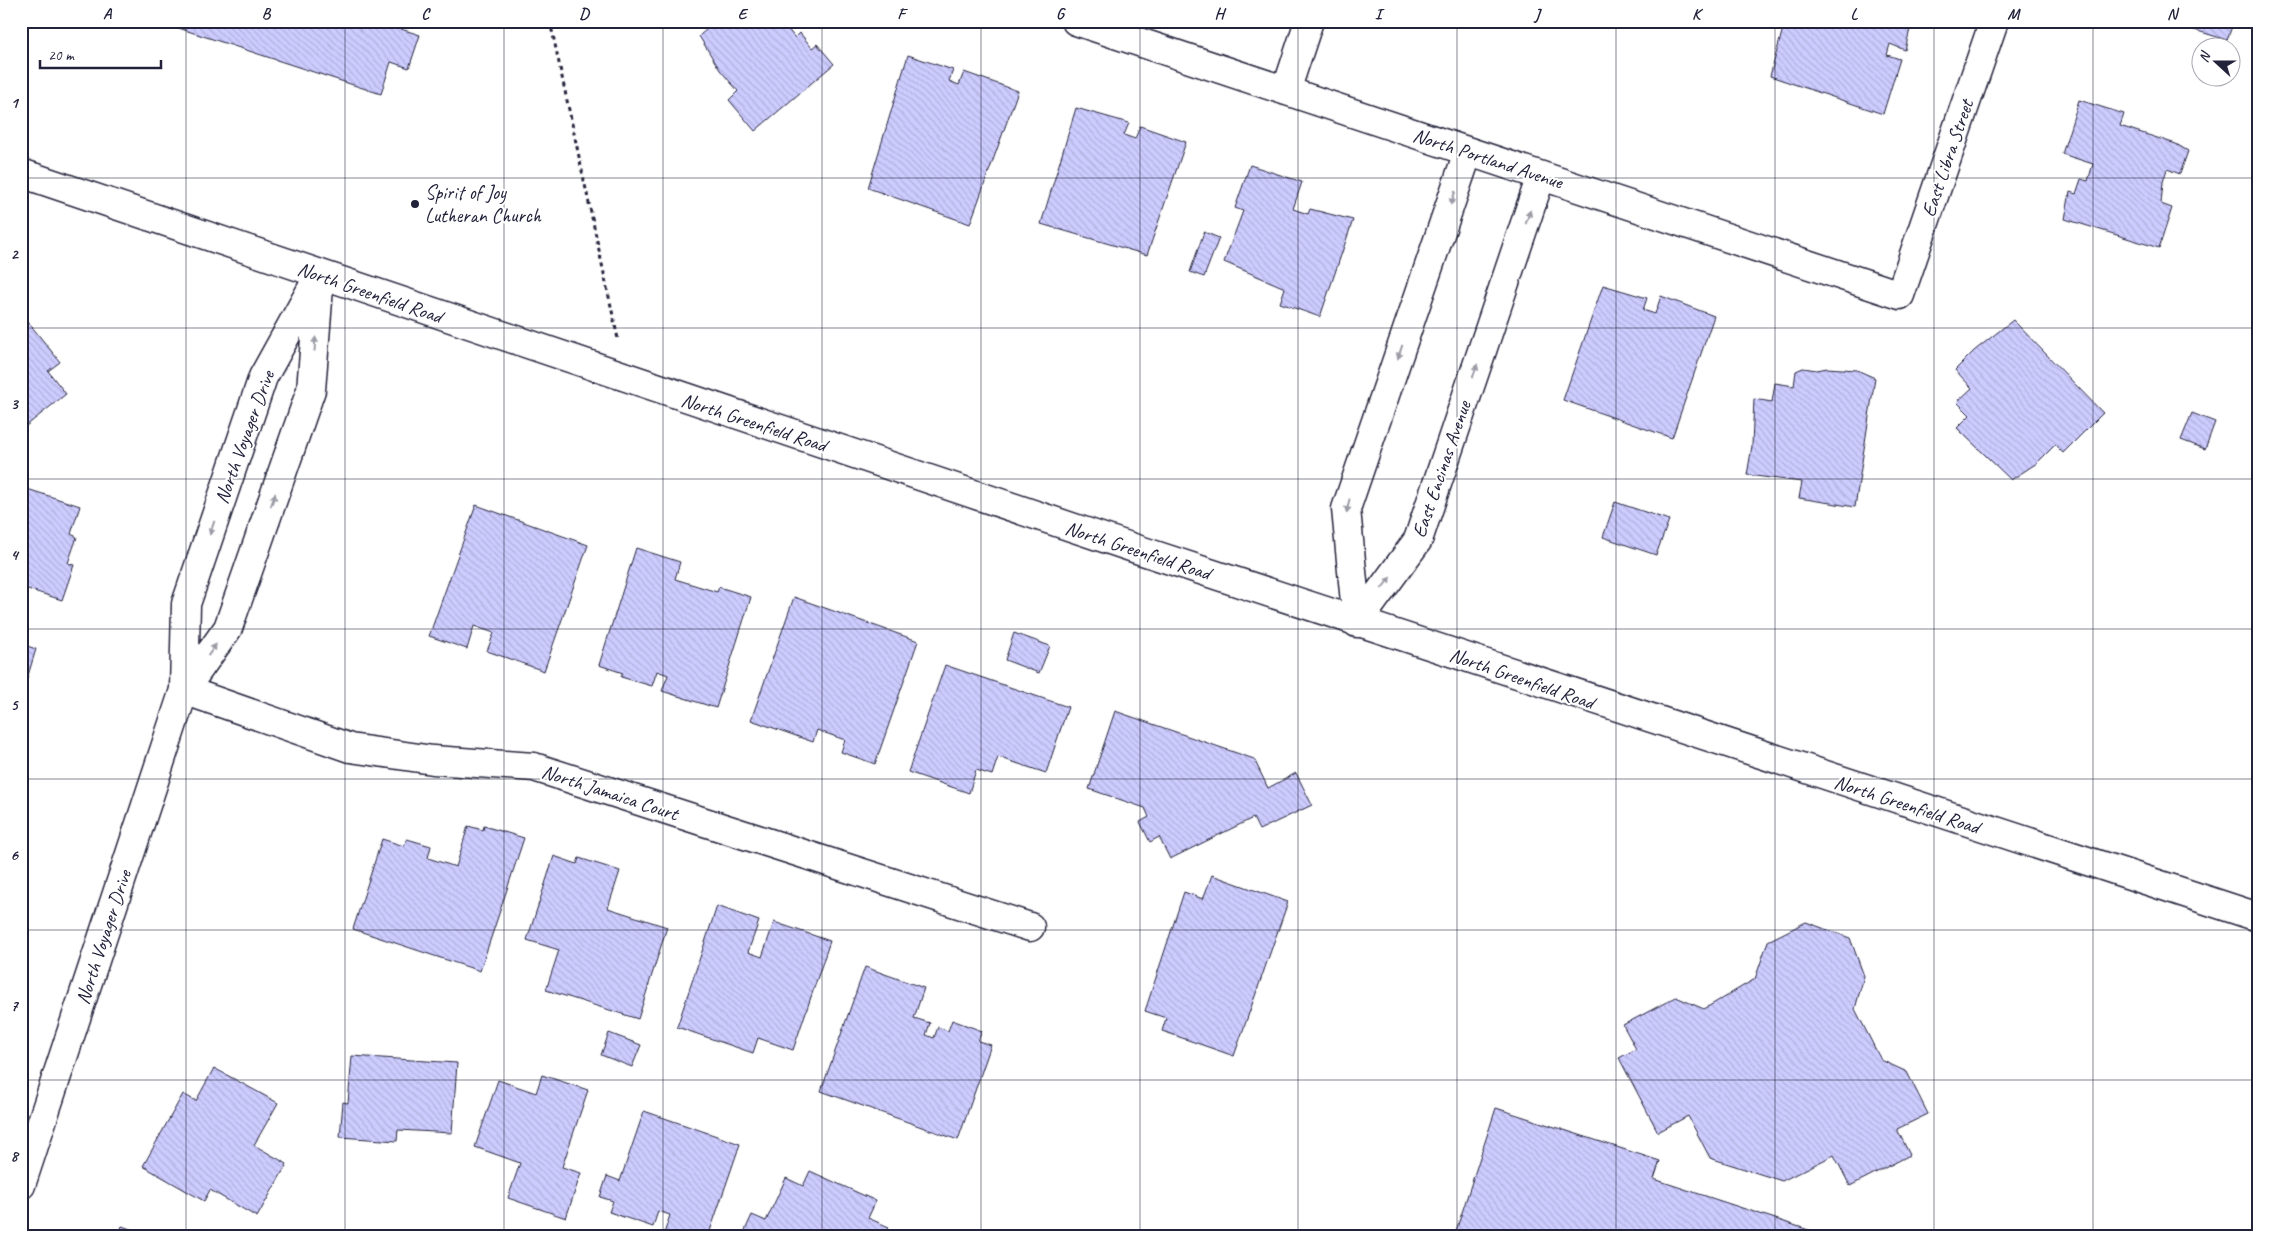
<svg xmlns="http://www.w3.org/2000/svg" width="2279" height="1258" font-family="Caveat,sans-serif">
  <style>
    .building { fill: url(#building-back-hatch); stroke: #22223b }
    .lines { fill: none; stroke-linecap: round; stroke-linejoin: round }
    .minor-casing { stroke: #22223b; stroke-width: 31 }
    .tertiary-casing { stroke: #22223b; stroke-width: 31 }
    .secondary-casing { stroke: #22223b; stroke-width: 31 }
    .path { stroke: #22223b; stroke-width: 3; stroke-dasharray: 4 4; stroke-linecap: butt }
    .minor { stroke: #fff; stroke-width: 28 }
    .tertiary { stroke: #fff; stroke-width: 28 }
    .secondary { stroke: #fff; stroke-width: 28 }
    .oneway { fill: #9c9ca7 }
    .grid { fill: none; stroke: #22223b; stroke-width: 1; stroke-opacity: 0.55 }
    .poi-dot { fill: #22223b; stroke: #fff; stroke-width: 2 }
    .labels { text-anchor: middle; stroke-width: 4; stroke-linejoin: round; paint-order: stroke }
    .street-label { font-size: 20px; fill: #22223b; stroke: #fff }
    .poi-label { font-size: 20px; fill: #22223b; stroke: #fff; text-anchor: start }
    .neatline { fill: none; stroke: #22223b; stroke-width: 2 }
    .grid-label { font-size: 16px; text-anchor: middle; font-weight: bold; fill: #22223b }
  </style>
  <defs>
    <pattern id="building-back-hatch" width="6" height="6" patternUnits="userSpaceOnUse" patternTransform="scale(1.25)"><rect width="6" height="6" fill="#cdccff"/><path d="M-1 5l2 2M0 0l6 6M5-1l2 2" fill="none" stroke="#b0afdb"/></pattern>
  </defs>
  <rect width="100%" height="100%" fill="#fff"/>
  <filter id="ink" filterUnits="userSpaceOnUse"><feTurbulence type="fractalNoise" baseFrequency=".02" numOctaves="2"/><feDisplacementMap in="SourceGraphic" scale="10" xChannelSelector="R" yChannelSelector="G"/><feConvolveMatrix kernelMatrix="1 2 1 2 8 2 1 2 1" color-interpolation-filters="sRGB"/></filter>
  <g filter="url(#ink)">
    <path class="building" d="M157,21H404L401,29L420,35L409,68L391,62L381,94Z
      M716,21H795L787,28L795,38L800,33L812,48L817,44L834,64L755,131L729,100L738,91L720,70L699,36Z
      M1785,21H1912L1905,50L1890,44L1887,55L1900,59L1883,114L1770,76Z
      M2165,21H2234L2227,40Z
      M908,55L953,70L949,81L959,85L964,72L1018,91L970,224L868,188Z
      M2079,100L2124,114L2120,126L2176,144L2188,151L2180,174L2167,169L2163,182L2161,204L2172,208L2159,248L2065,219L2070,192L2076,194L2081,179L2088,181L2093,164L2062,154Z
      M1076,108L1129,123L1124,135L1135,139L1140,126L1186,142L1147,255L1041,224Z
      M1250,165L1302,182L1293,209L1308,214L1310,209L1353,220L1320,317L1280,303L1285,288L1224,262L1243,211L1235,208Z
      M1204,232L1219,238L1204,277L1190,272Z
      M1603,285L1647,298L1643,310L1655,314L1661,296L1714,316L1672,438L1563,400Z
      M21,313L60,362L48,371L66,394L21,430Z
      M2013,320L2103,413L2063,453L2055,445L2037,463L2011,480L1957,428L1970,415L1957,402L1972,388L1955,370L1974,351Z
      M1803,368L1817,370L1827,368L1857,370L1875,378L1855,507L1799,498L1802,482L1747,475L1752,446L1754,399L1772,402L1775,383L1794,386L1796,371Z
      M2192,413L2215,422L2205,449L2181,440Z
      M21,487L80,506L71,534L77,537L68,563L74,565L62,600L21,587Z
      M1615,502L1669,520L1656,555L1603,537Z
      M476,505L588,545L544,671L487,651L494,633L474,626L467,649L429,636Z
      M636,548L680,562L675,579L717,592L719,587L751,597L716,708L662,691L668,675L657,671L652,686L621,677L623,673L599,665Z
      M794,597L918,641L875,764L841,752L845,740L817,730L813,742L751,720Z
      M1014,633L1050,646L1039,673L1005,660Z
      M21,644L36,649L26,682L21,680Z
      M945,665L1068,707L1046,773L998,757L992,775L976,770L969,793L908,772Z
      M1115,711L1254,759L1268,788L1296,773L1312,805L1259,830L1253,818L1170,859L1159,837L1150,842L1140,822L1149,817L1145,808L1089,789Z
      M468,826L483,830L484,826L524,838L480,971L353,929L382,839L404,846L407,839L431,846L428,858L456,867Z
      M554,856L577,864L579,858L620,871L608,908L667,927L638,1019L546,990L559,950L527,940Z
      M1212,875L1288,902L1234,1056L1162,1031L1166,1018L1145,1011L1184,892L1203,899Z
      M717,906L759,921L748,952L762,957L774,922L830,941L793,1050L758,1038L753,1053L677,1027Z
      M1806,922L1850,938L1864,976L1855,1009L1881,1060L1907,1072L1928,1114L1897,1129L1910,1155L1850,1186L1834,1155L1782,1181L1710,1158L1688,1116L1658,1132L1619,1058L1636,1049L1623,1025L1676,997L1704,1009L1755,979L1768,941Z
      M865,967L924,988L914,1018L930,1023L926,1035L934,1038L938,1027L948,1031L952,1020L982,1031L978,1041L991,1045L958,1140L821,1091Z
      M609,1033L641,1045L632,1067L601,1055Z
      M352,1056L457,1063L452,1133L398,1130L397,1141L340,1137L343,1102L348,1103Z
      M214,1068L278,1103L254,1145L287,1164L257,1217L210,1190L204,1201L143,1166L183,1094L196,1101Z
      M542,1075L588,1090L562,1167L581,1173L566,1218L508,1198L520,1163L475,1147L498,1080L536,1093Z
      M1496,1108L1660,1161L1654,1179L1830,1237H1454Z
      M644,1111L740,1144L708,1237H663L670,1215L658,1211L653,1227L609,1212L613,1201L600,1197L607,1176L620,1181Z
      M810,1171L876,1201L868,1218L889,1227L885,1237H742L752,1215L766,1221L786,1178L803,1186Z
      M122,1226L153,1237H118Z
      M206,1229L228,1237H203Z"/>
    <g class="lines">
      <g class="minor-casing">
        <path id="minor" d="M1076,21L1900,295L1994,21
          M1286,91L1309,21
          M1357,623L1346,509L1468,152
          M1357,623L1418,540L1541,176
          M184,690L350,748L433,760L534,767L1030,927"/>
      </g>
      <g class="tertiary-casing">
        <path id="tertiary" d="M184,690L186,604L263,377L315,283
          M21,1185L184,690L228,628L311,390L320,275"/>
      </g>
      <g class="secondary-casing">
        <path id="secondary" d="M21,173C765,427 1510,675 2258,917"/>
      </g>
      <path class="path" d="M550,21L618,339"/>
      <use href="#minor" class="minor"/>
      <use href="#tertiary" class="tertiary"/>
      <use href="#secondary" class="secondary"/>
    </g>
    <defs><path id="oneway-solid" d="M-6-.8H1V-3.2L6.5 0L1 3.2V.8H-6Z" transform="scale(1.25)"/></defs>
    <g class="oneway">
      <use href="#oneway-solid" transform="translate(1453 198) rotate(109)"/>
      <use href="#oneway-solid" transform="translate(1528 217) rotate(-71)"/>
      <use href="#oneway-solid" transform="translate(315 344) rotate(-86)"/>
      <use href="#oneway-solid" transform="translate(1400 352) rotate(109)"/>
      <use href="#oneway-solid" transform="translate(1475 371) rotate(-71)"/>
      <use href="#oneway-solid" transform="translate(273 500) rotate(-71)"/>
      <use href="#oneway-solid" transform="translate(1348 506) rotate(102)"/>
      <use href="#oneway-solid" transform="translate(212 528) rotate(109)"/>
      <use href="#oneway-solid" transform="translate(1386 583) rotate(-53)"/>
      <use href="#oneway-solid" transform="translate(212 650) rotate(-55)"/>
    </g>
  </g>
  <path class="grid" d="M186,21V1237M345,21V1237M504,21V1237M663,21V1237M822,21V1237M981,21V1237M1140,21V1237M1298,21V1237M1457,21V1237M1616,21V1237M1775,21V1237M1934,21V1237M2093,21V1237M21,178H2258M21,328H2258M21,479H2258M21,629H2258M21,779H2258M21,930H2258M21,1080H2258"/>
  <circle class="poi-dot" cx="415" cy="204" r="5"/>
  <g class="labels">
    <g class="street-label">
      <text transform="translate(1488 158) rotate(18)" y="7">North Portland Avenue</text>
      <text transform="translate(1947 158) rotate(-71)" y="7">East Libra Street</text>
      <text transform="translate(370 292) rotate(19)" y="7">North Greenfield Road</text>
      <text transform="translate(754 422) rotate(18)" y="7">North Greenfield Road</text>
      <text transform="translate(244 437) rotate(-70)" y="7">North Voyager Drive</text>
      <text transform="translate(1441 469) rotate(-71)" y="7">East Encinas Avenue</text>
      <text transform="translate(1138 550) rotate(18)" y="7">North Greenfield Road</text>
      <text transform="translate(1522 678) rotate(19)" y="7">North Greenfield Road</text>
      <text transform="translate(610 792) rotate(18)" y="7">North Jamaica Court</text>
      <text transform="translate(1907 804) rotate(18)" y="7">North Greenfield Road</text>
      <text transform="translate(103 937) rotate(-72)" y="7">North Voyager Drive</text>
    </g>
    <g class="poi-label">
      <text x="425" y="199">Spirit of Joy<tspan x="425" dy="23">Lutheran Church</tspan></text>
    </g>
  </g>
  <rect width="2279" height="1258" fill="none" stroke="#fff" stroke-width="55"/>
  <g transform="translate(2216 62) rotate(291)"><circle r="24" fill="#ffffff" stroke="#a7a7b1"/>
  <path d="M0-4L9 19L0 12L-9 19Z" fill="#22223b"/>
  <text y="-8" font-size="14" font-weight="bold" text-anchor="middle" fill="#22223b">N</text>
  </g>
  <path d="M40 60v8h121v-8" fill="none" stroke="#22223b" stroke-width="2.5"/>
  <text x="48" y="60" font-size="15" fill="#22223b" stroke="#ffffff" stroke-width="4" paint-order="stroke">20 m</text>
  <rect x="28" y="28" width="2224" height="1202" class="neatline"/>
  <g class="grid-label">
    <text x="107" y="19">A</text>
    <text x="266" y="19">B</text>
    <text x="425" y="19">C</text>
    <text x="584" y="19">D</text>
    <text x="742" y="19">E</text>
    <text x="901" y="19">F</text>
    <text x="1060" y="19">G</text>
    <text x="1219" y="19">H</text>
    <text x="1378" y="19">I</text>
    <text x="1537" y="19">J</text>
    <text x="1696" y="19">K</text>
    <text x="1854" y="19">L</text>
    <text x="2013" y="19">M</text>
    <text x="2172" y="19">N</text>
    <text x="14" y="108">1</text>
    <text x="14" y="259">2</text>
    <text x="14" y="409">3</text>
    <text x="14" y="560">4</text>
    <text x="14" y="710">5</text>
    <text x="14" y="860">6</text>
    <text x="14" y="1011">7</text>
    <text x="14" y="1161">8</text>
  </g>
</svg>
